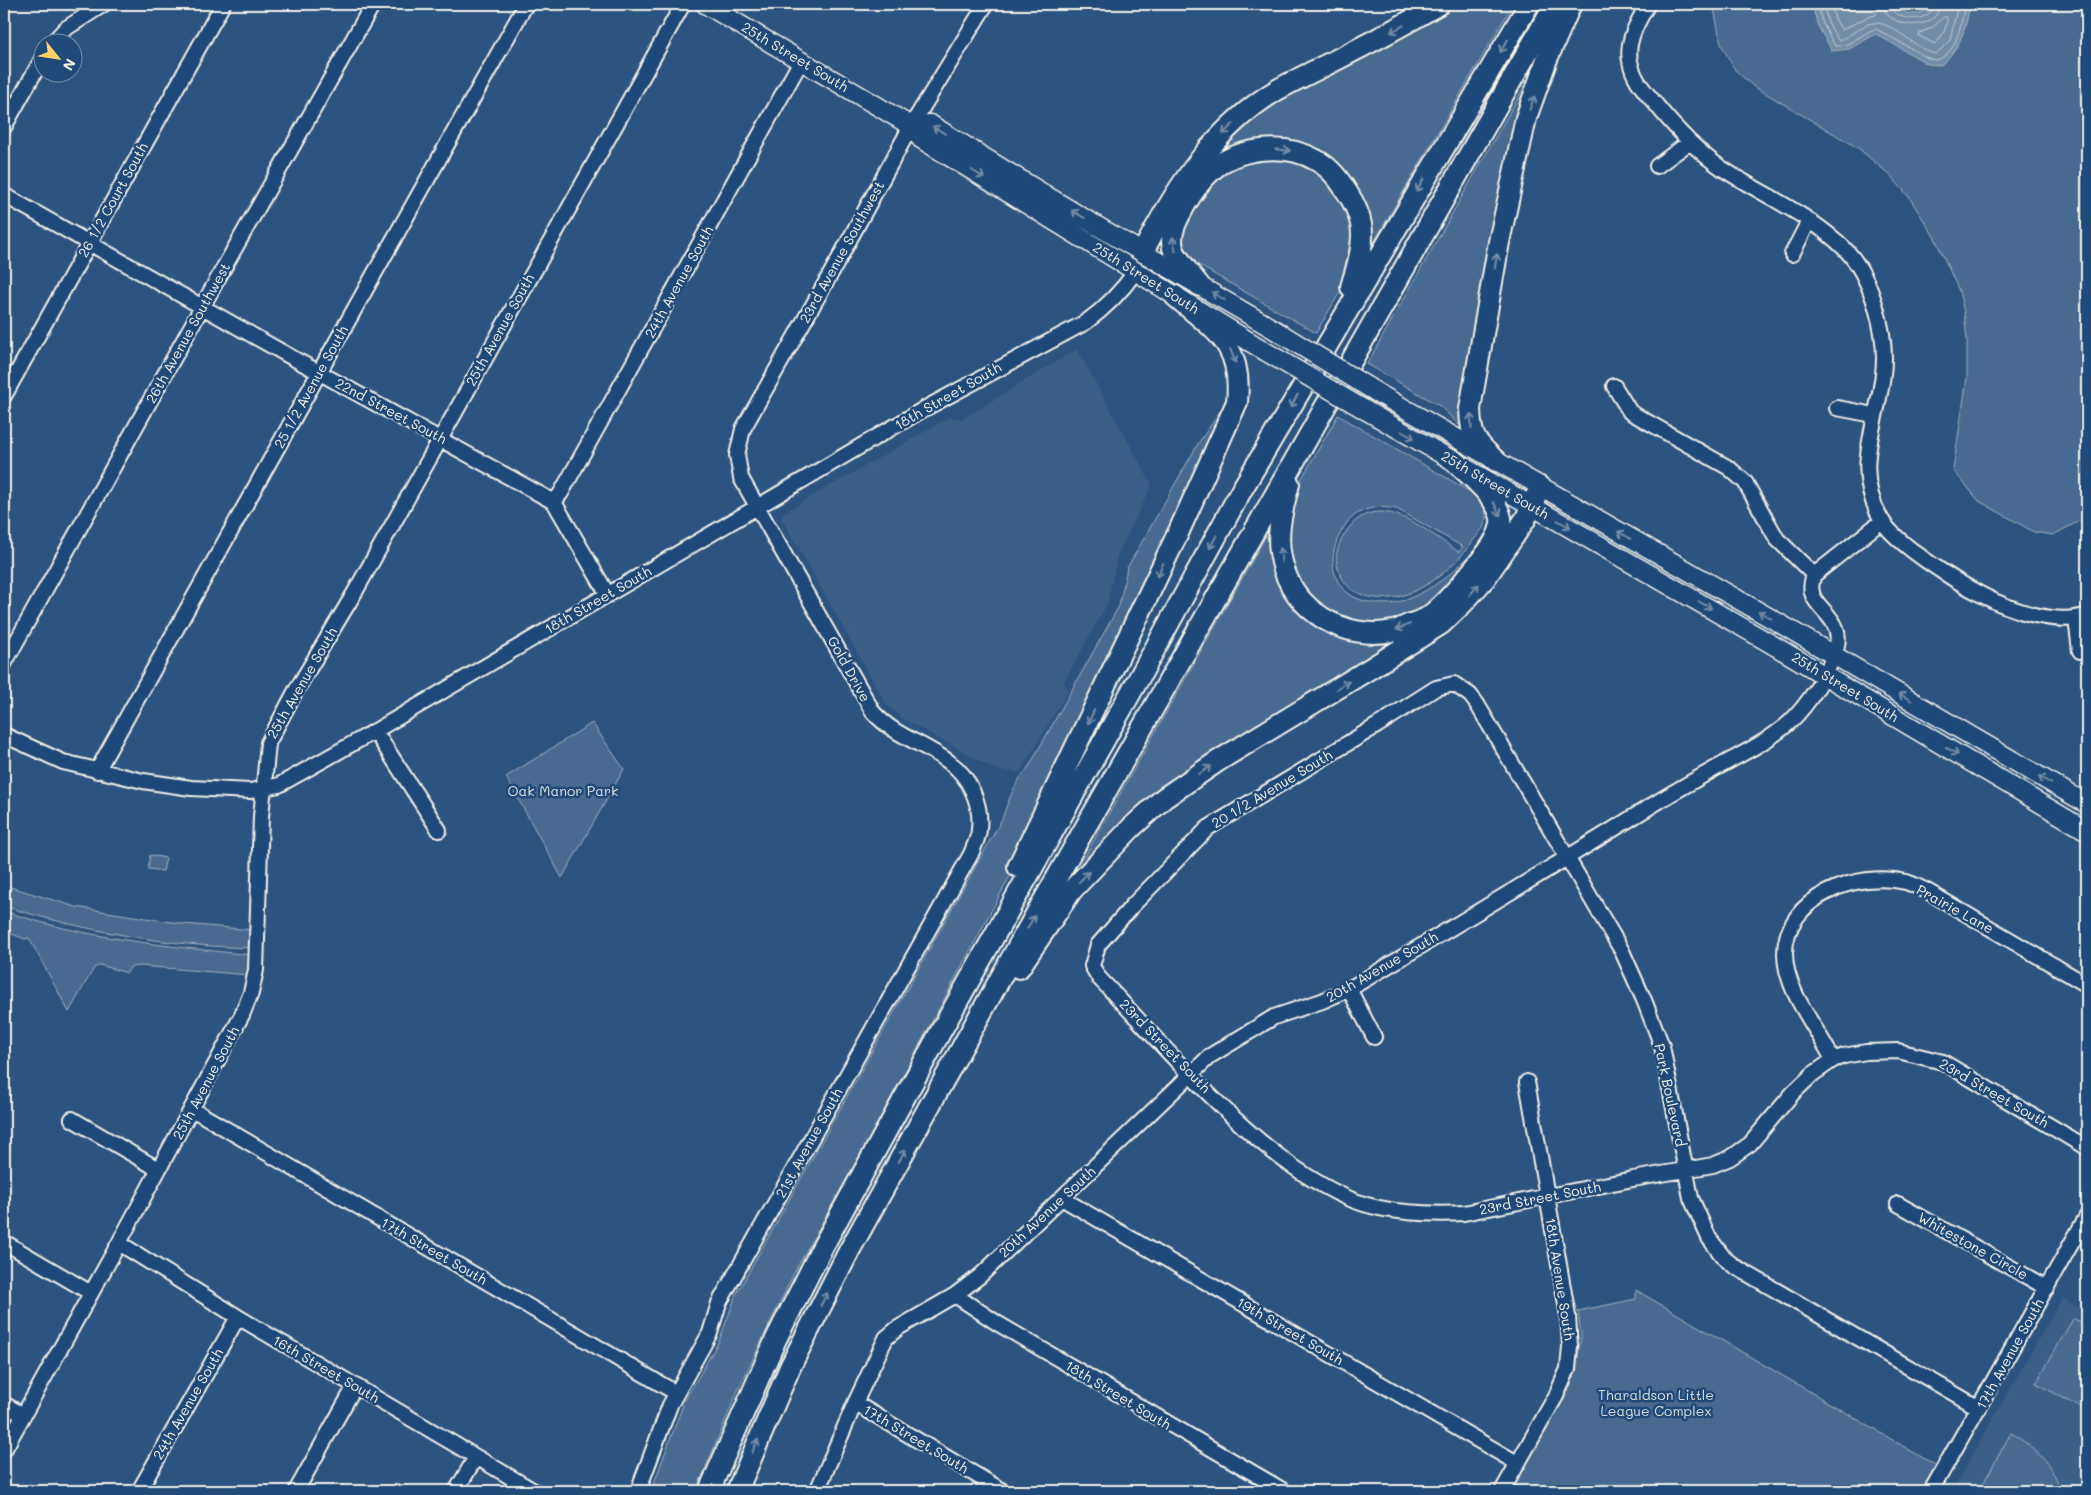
<svg xmlns="http://www.w3.org/2000/svg" width="2091" height="1495" font-family="Mali,sans-serif">
  <style>
    .built { fill: #3b6088 }
    .green { fill: #496b90; stroke: #9eaebc }
    .water { fill: #738ca6; stroke: #a7b4c0 }
    .lines { fill: none; stroke-linecap: round; stroke-linejoin: round }
    .shore { stroke: #c0c9ce; stroke-width: 1 }
    .minor-casing { stroke: #f4f1e8; stroke-width: 18 }
    .major-casing { stroke: #f4f1e8; stroke-width: 21 }
    .highway-casing { stroke: #f4f1e8; stroke-width: 24 }
    .minor { stroke: #1f4a7a; stroke-width: 14 }
    .major { stroke: #1f4a7a; stroke-width: 18 }
    .highway { stroke: #1f4a7a; stroke-width: 20 }
    .major-bridge-casing { stroke: #f4f1e8; stroke-width: 21; stroke-linecap: butt }
    .major-bridge { stroke: #1f4a7a; stroke-width: 18 }
    .oneway { stroke: #748da6 }
    .labels { text-anchor: middle; stroke-width: 5; stroke-linejoin: round; paint-order: stroke }
    .street-label { font-size: 14px; fill: #f4f1e8; stroke: #1f4a7a }
    .park-label { font-size: 14px; fill: #dadddb; stroke: #1f4a7a }
  </style>
  <rect width="100%" height="100%" fill="#2c5481"/>
  <filter id="ink" filterUnits="userSpaceOnUse"><feTurbulence type="fractalNoise" baseFrequency=".02" numOctaves="2"/><feDisplacementMap in="SourceGraphic" scale="10" xChannelSelector="R" yChannelSelector="G"/><feConvolveMatrix kernelMatrix="1 2 1 2 8 2 1 2 1" color-interpolation-filters="sRGB"/></filter>
  <g filter="url(#ink)">
    <path class="built" d="M1077,349L1152,485L1117,556L1108,602L1064,682L1068,691L1020,772L996,770L902,718L886,704L780,515L950,417L962,419Z
      M2062,1298L2087,1313V1491H1952Z"/>
    <path class="green" d="M1449,4H1513L1374,242L1369,241C1364,209 1359,175 1327,158C1320,154 1227,158 1211,159L1270,103Z
      M1713,4H2087V517L2053,535L2034,532L1979,501L1953,470L1967,378V340L1964,312L1959,291L1935,238L1909,197L1890,175L1858,148L1753,86L1735,70L1721,44Z
      M1533,71L1463,424L1460,426L1440,406L1367,364Z
      M1276,153L1320,168L1354,212L1350,275L1316,333L1193,262L1180,241L1183,221L1218,172Z
      M1231,395L1234,401L1009,878L874,1130L794,1273L738,1390L696,1491H651L684,1402L719,1341L736,1295L1002,819C1008,801 1015,782 1028,768L1119,606L1127,568L1198,444Z
      M1338,415L1476,495C1484,502 1488,512 1485,522C1484,529 1477,535 1473,541C1451,572 1409,606 1369,597C1354,593 1344,586 1339,571C1333,558 1338,544 1346,532C1377,486 1426,531 1459,552L1463,547L1397,509C1376,505 1356,508 1344,527C1325,556 1329,593 1368,602C1377,603 1386,605 1394,603C1428,596 1469,563 1486,533C1489,528 1491,521 1492,515L1494,530L1430,608L1403,621L1362,625L1331,615L1297,582L1284,538L1298,485Z
      M1266,536H1273L1319,621L1418,628L1077,870Z
      M592,723L624,769L562,878L506,777Z
      M150,855L166,858L163,871L148,869Z
      M4,885L76,907L184,924L252,930V948C168,946 84,931 4,906Z
      M4,911C86,939 167,946 252,955L249,975L140,966L130,967L127,973L100,965L94,968L69,1012L29,938L25,939L4,931Z
      M1636,1290L1937,1466L1923,1491H1510L1572,1377L1578,1356L1581,1336L1578,1311L1636,1299Z
      M2073,1319L2087,1327V1411L2036,1383Z
      M2011,1433C2034,1447 2053,1464 2061,1491H1979Z"/>
    <path class="water" d="M1812,4H1893L1906,13L1916,14L1922,12L1931,4H1970C1965,30 1962,46 1941,65L1928,64L1876,34L1849,49L1832,51L1818,26Z"/>
    <g class="lines">
      <path class="shore" d="M1817,4L1823,24L1835,46C1850,48 1862,32 1876,29L1930,59L1937,60C1958,53 1961,23 1965,4
        M1823,4L1828,22L1838,40C1851,38 1863,21 1877,23C1897,25 1916,50 1936,54L1950,40L1958,4
        M1831,4L1835,19L1842,30L1867,17L1876,15V4
        M1883,4C1885,29 1938,34 1940,4
        M1890,4C1892,21 1931,26 1934,4
        M1944,17H1947C1948,27 1942,37 1935,44L1919,36L1920,33L1933,27Z"/>
      <g class="minor-casing">
        <path id="minor" d="M1648,4C1638,21 1626,41 1630,61C1633,78 1643,89 1654,102C1674,127 1696,151 1723,169C1763,195 1809,214 1844,248C1872,276 1888,335 1883,374C1877,427 1852,467 1881,519C1895,544 1957,582 1982,595C2010,610 2057,626 2087,615
          M53,42L65,29L104,4
          M4,127L42,59
          M1657,166L1690,142
          M4,195L291,357L554,502L608,595
          M1792,254L1809,221
          M1614,386L1630,412L1729,468L1745,482L1777,539L1814,575
          M4,396L223,4
          M1837,408L1874,415
          M554,502L561,493L801,61
          M2076,619L2080,651
          M4,664L222,271L373,4
          M375,731L439,830
          M4,735L63,762L143,781L191,788L250,791L279,785L375,731L924,409L1086,322C1107,307 1121,292 1136,271
          M97,771L368,285L526,4
          M1349,989L1374,1037
          M1833,1060C1817,1027 1785,991 1785,954C1784,897 1858,870 1906,882C1913,884 1920,888 1927,891L2087,985
          M192,1109L676,1393
          M72,1119L158,1169
          M1063,1199L1517,1463
          M1898,1204L2047,1288
          M4,1242L91,1293
          M119,1243L238,1317L534,1491
          M955,1295L997,1323L1284,1491
          M855,1403L1003,1491
          M4,1404L23,1415
          M1979,1408L1734,1266L1724,1258L1709,1238L1691,1198L1662,1046L1644,1000L1622,951L1477,704L1470,695L1454,684L1436,688L1378,725L1208,828L1133,905L1098,945L1092,966L1099,978C1171,1052 1259,1163 1355,1201C1385,1213 1432,1215 1464,1213L1633,1179L1713,1165L1730,1158L1750,1144L1793,1093L1813,1074L1833,1060L1844,1056L1866,1052L1898,1051L1943,1062L2087,1148
          M4,1450L119,1243L242,1015L251,993L256,970L261,817L268,743L295,692L355,592L683,4
          M139,1491L238,1317
          M296,1491L355,1386
          M456,1491L476,1457
          M638,1491L670,1405L710,1333L719,1303L971,854C974,846 979,837 979,829C982,804 969,776 949,762C924,743 894,736 873,712L741,478L737,455L743,429L839,259L911,126L986,4
          M817,1491L855,1403L886,1338L898,1328L955,1295L980,1276L1210,1056L1274,1017L1322,1001L1349,989C1453,927 1556,865 1659,801C1682,787 1707,773 1731,760C1751,749 1774,737 1791,721C1809,703 1825,678 1834,655C1852,611 1799,611 1814,575L1882,521
          M1502,1491L1556,1396L1568,1369L1570,1346L1568,1316L1527,1082
          M1931,1491L2087,1216"/>
      </g>
      <g class="major-casing">
        <path id="major" d="M705,4L911,126L921,139L1263,350
          M911,126L930,124L1075,213L1275,330
          M1376,392L1779,623L2087,804
          M1365,410L1773,645L2087,831"/>
      </g>
      <g class="highway-casing">
        <path id="highway" d="M1143,252C1175,189 1215,127 1277,90C1295,80 1314,71 1332,62C1368,44 1404,25 1439,4
          M1199,285C1192,276 1176,258 1173,248C1169,232 1178,218 1185,205C1192,193 1199,182 1210,172C1236,147 1285,142 1316,160C1328,166 1338,178 1345,189C1354,202 1362,219 1362,235C1362,253 1356,270 1351,287
          M1496,461C1475,441 1471,439 1470,409L1499,242L1526,118L1547,59L1571,4
          M1289,484C1282,511 1275,535 1282,562C1293,611 1345,641 1393,631C1399,630 1405,626 1411,624C1416,622 1424,620 1428,617C1445,605 1465,580 1478,564C1487,553 1503,534 1501,518C1497,497 1468,474 1453,460
          M1018,867L1179,531L1237,402C1243,343 1215,331 1175,296
          M1019,968L1072,890L1132,827L1164,798L1218,761L1371,668L1441,624L1463,603L1486,577L1506,548L1526,518L1540,487
          M709,1491L776,1339L822,1248L942,1029L1139,678L1241,491L1529,4
          M737,1491L791,1365L849,1251L1036,914L1555,4"/>
      </g>
      <use href="#minor" class="minor"/>
      <use href="#major" class="major"/>
      <use href="#highway" class="highway"/>
      <g class="major-bridge-casing">
        <path id="major-bridge" d="M1275,330L1376,392
          M1263,350L1365,410"/>
      </g>
      <use href="#major-bridge" class="major-bridge"/>
    </g>
    <defs><path id="oneway-shaft" d="M-6 0H5M1.5-3L5.5 0L1.5 3" fill="none" stroke-width="1.6" stroke-linecap="round" stroke-linejoin="round" transform="scale(1.25)"/></defs>
    <g class="oneway">
      <use href="#oneway-shaft" transform="translate(1397 29) rotate(152)"/>
      <use href="#oneway-shaft" transform="translate(1504 46) rotate(121)"/>
      <use href="#oneway-shaft" transform="translate(1532 103) rotate(-70)"/>
      <use href="#oneway-shaft" transform="translate(1228 129) rotate(137)"/>
      <use href="#oneway-shaft" transform="translate(939 130) rotate(-149)"/>
      <use href="#oneway-shaft" transform="translate(1283 150) rotate(6)"/>
      <use href="#oneway-shaft" transform="translate(978 174) rotate(32)"/>
      <use href="#oneway-shaft" transform="translate(1420 185) rotate(121)"/>
      <use href="#oneway-shaft" transform="translate(1078 214) rotate(-149)"/>
      <use href="#oneway-shaft" transform="translate(1174 244) rotate(-102)"/>
      <use href="#oneway-shaft" transform="translate(1496 261) rotate(-81)"/>
      <use href="#oneway-shaft" transform="translate(1218 296) rotate(-149)"/>
      <use href="#oneway-shaft" transform="translate(1233 356) rotate(68)"/>
      <use href="#oneway-shaft" transform="translate(1294 401) rotate(120)"/>
      <use href="#oneway-shaft" transform="translate(1471 421) rotate(-95)"/>
      <use href="#oneway-shaft" transform="translate(1408 435) rotate(30)"/>
      <use href="#oneway-shaft" transform="translate(1497 509) rotate(63)"/>
      <use href="#oneway-shaft" transform="translate(1564 524) rotate(30)"/>
      <use href="#oneway-shaft" transform="translate(1624 535) rotate(-150)"/>
      <use href="#oneway-shaft" transform="translate(1213 542) rotate(118)"/>
      <use href="#oneway-shaft" transform="translate(1281 555) rotate(-95)"/>
      <use href="#oneway-shaft" transform="translate(1160 570) rotate(115)"/>
      <use href="#oneway-shaft" transform="translate(1474 590) rotate(-49)"/>
      <use href="#oneway-shaft" transform="translate(1705 605) rotate(30)"/>
      <use href="#oneway-shaft" transform="translate(1765 615) rotate(-150)"/>
      <use href="#oneway-shaft" transform="translate(1403 627) rotate(158)"/>
      <use href="#oneway-shaft" transform="translate(1343 685) rotate(-31)"/>
      <use href="#oneway-shaft" transform="translate(1905 697) rotate(-150)"/>
      <use href="#oneway-shaft" transform="translate(1091 717) rotate(115)"/>
      <use href="#oneway-shaft" transform="translate(1952 751) rotate(31)"/>
      <use href="#oneway-shaft" transform="translate(1205 770) rotate(-35)"/>
      <use href="#oneway-shaft" transform="translate(2045 780) rotate(-150)"/>
      <use href="#oneway-shaft" transform="translate(1084 877) rotate(-46)"/>
      <use href="#oneway-shaft" transform="translate(1031 922) rotate(-61)"/>
      <use href="#oneway-shaft" transform="translate(902 1156) rotate(-61)"/>
      <use href="#oneway-shaft" transform="translate(824 1299) rotate(-63)"/>
      <use href="#oneway-shaft" transform="translate(755 1446) rotate(-66)"/>
    </g>
  </g>
  <g class="labels">
    <g class="street-label">
      <text transform="translate(795 57) rotate(31)" y="5">25th Street South</text>
      <text transform="translate(113 200) rotate(-61)" y="5">26 1/2 Court South</text>
      <text transform="translate(842 252) rotate(-61)" y="5">23rd Avenue Southwest</text>
      <text transform="translate(1146 278) rotate(32)" y="5">25th Street South</text>
      <text transform="translate(679 282) rotate(-61)" y="5">24th Avenue South</text>
      <text transform="translate(500 330) rotate(-61)" y="5">25th Avenue South</text>
      <text transform="translate(188 333) rotate(-61)" y="5">26th Avenue Southwest</text>
      <text transform="translate(311 387) rotate(-61)" y="5">25 1/2 Avenue South</text>
      <text transform="translate(948 396) rotate(-30)" y="5">18th Street South</text>
      <text transform="translate(391 411) rotate(28)" y="5">22nd Street South</text>
      <text transform="translate(1495 485) rotate(30)" y="5">25th Street South</text>
      <text transform="translate(598 600) rotate(-30)" y="5">18th Street South</text>
      <text transform="translate(849 669) rotate(61)" y="5">Gold Drive</text>
      <text transform="translate(302 683) rotate(-60)" y="5">25th Avenue South</text>
      <text transform="translate(1845 687) rotate(31)" y="5">25th Street South</text>
      <text transform="translate(1272 789) rotate(-31)" y="5">20 1/2 Avenue South</text>
      <text transform="translate(1955 909) rotate(29)" y="5">Prairie Lane</text>
      <text transform="translate(1382 967) rotate(-30)" y="5">20th Avenue South</text>
      <text transform="translate(1165 1046) rotate(46)" y="5">23rd Street South</text>
      <text transform="translate(206 1083) rotate(-62)" y="5">25th Avenue South</text>
      <text transform="translate(1994 1093) rotate(30)" y="5">23rd Street South</text>
      <text transform="translate(1670 1095) rotate(78)" y="5">Park Boulevard</text>
      <text transform="translate(809 1143) rotate(-61)" y="5">21st Avenue South</text>
      <text transform="translate(1540 1198) rotate(-11)" y="5">23rd Street South</text>
      <text transform="translate(1047 1212) rotate(-43)" y="5">20th Avenue South</text>
      <text transform="translate(1973 1246) rotate(29)" y="5">Whitestone Circle</text>
      <text transform="translate(434 1251) rotate(30)" y="5">17th Street South</text>
      <text transform="translate(1560 1279) rotate(81)" y="5">18th Avenue South</text>
      <text transform="translate(1290 1331) rotate(30)" y="5">19th Street South</text>
      <text transform="translate(2010 1354) rotate(-61)" y="5">17th Avenue South</text>
      <text transform="translate(326 1369) rotate(30)" y="5">16th Street South</text>
      <text transform="translate(1118 1395) rotate(31)" y="5">18th Street South</text>
      <text transform="translate(188 1404) rotate(-60)" y="5">24th Avenue South</text>
      <text transform="translate(916 1439) rotate(31)" y="5">17th Street South</text>
    </g>
    <g class="park-label">
      <text x="563" y="796">Oak Manor Park</text>
      <text x="1656" y="1400">Tharaldson Little<tspan x="1656" dy="16">League Complex</tspan></text>
    </g>
  </g>
  <rect width="2091" height="1495" fill="none" stroke="#1f4a7a" stroke-width="20"/>
  <rect x="10" y="10" width="2071" height="1475" fill="none" stroke="#f4f1e8" stroke-width="2" filter="url(#ink)"/>
  <g transform="translate(58 58) rotate(120)"><circle r="24" fill="#1f4a7a" stroke="#748da6"/>
  <path d="M0-4L9 19L0 12L-9 19Z" fill="#ffd166"/>
  <text y="-8" font-size="14" font-weight="bold" text-anchor="middle" fill="#f4f1e8">N</text>
  </g>
</svg>
